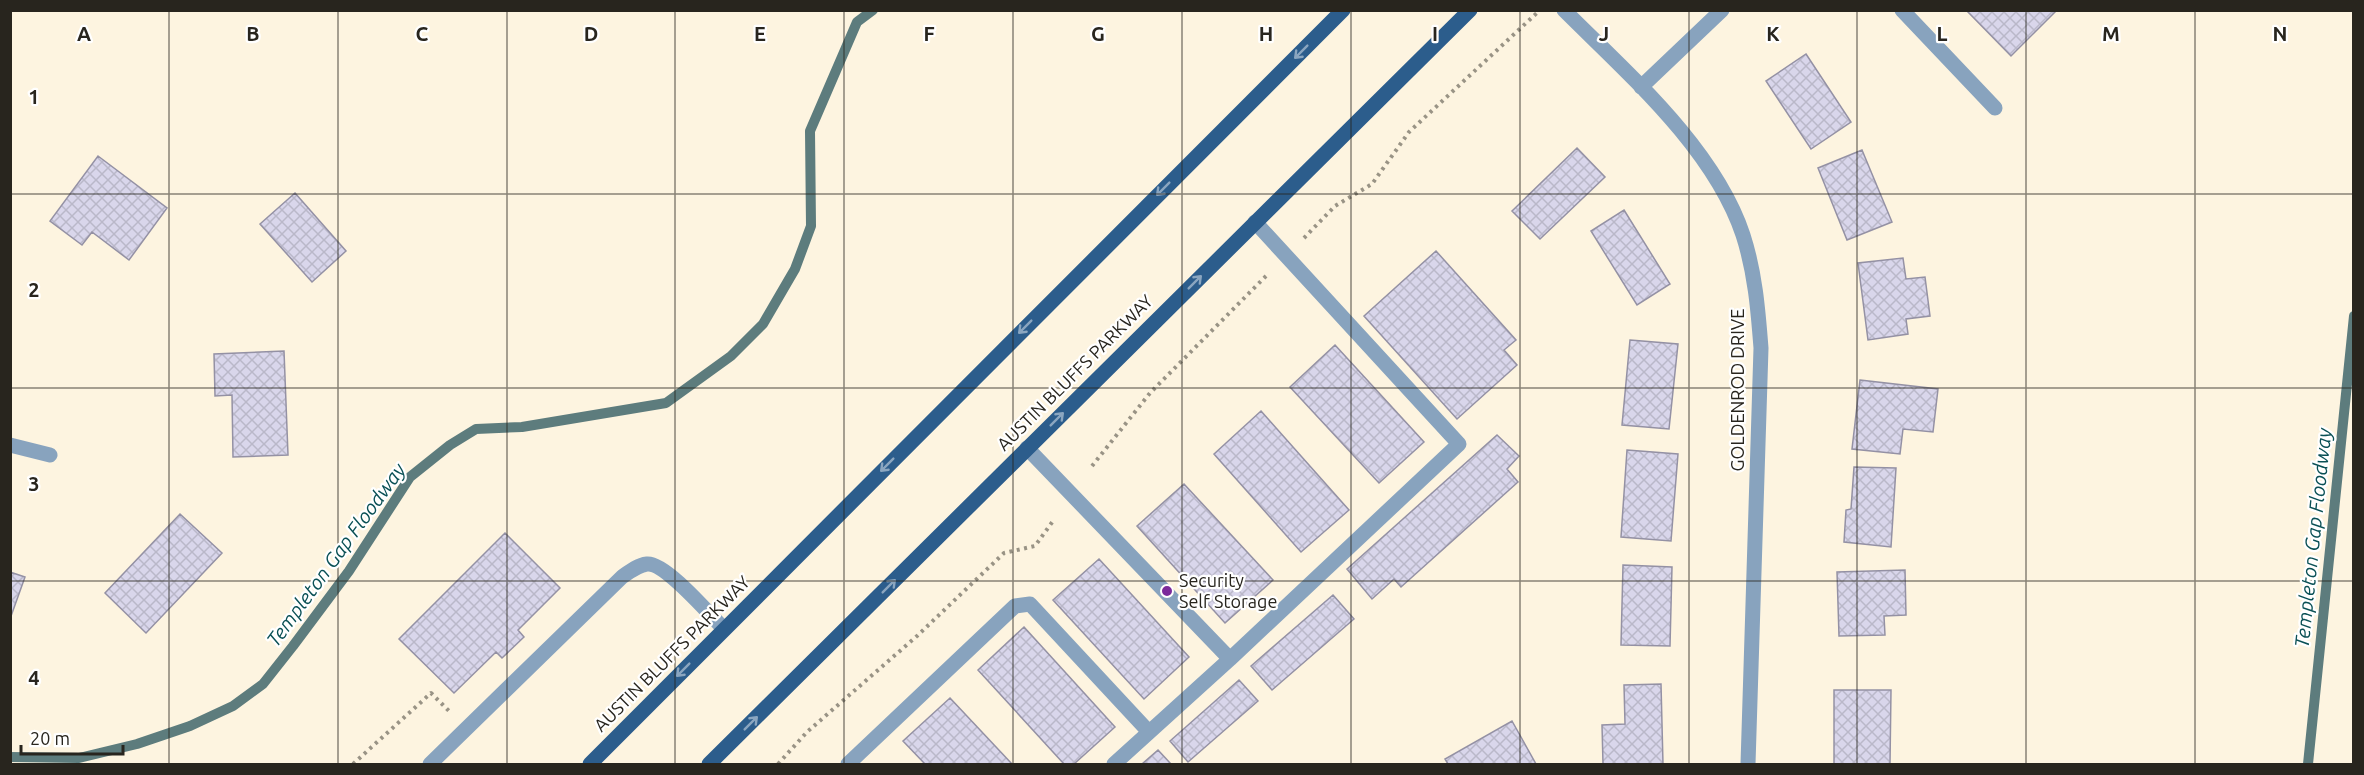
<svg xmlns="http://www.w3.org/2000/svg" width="2364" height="775" font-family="Ubuntu,sans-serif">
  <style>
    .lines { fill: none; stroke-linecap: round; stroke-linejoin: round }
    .stream { stroke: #5d7c7d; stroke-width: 10 }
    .building { fill: url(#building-cross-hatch); stroke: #9491a4; stroke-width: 1.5 }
    .path { stroke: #999385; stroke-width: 4; stroke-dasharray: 3 4.5; stroke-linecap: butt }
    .minor { stroke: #88a3be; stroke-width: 15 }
    .major { stroke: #2c5d8c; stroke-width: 15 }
    .oneway { stroke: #8ba6c0 }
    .grid { fill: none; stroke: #28251e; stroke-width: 1.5; stroke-opacity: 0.55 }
    .poi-dot { fill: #7b2a9b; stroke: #fff; stroke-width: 2 }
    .labels { text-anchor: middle; stroke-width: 4.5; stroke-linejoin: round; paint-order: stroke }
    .street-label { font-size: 18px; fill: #28251e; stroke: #fff }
    .poi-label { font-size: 18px; fill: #28251e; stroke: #fff; text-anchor: start }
    .water-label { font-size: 20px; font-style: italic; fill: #0a5055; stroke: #fff }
    .grid-label { font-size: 20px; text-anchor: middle; font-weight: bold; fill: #28251e; stroke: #fff; stroke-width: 4.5; stroke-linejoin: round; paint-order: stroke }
  </style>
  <defs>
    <pattern id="building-cross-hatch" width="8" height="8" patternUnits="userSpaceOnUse" patternTransform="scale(1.5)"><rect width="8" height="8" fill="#d9d6eb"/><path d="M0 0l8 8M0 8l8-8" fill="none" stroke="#bab8c9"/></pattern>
  </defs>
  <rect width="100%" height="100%" fill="#fdf4e0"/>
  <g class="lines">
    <path class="stream" d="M10,757L79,758L137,744L190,726L233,706L263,684L293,646L349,571L410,477L450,445L476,429L522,427L666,403L731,356L763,324L795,269L811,226L810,131L857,22L873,10
      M2308,764L2354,316"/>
  </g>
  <path class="building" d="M1966,10H2057L2011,56Z
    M1806,54L1851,122L1811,149L1766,81Z
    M1577,148L1605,177L1540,239L1512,211Z
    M1862,150L1892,222L1847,240L1818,168Z
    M98,156L167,208L129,260L92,232L82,245L50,221Z
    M295,193L346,251L312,282L260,224Z
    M1624,210L1670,284L1637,305L1591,231Z
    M1436,251L1516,340L1504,350L1517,365L1457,419L1364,316Z
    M1903,258L1906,279L1925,277L1930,316L1906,319L1908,334L1868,340L1858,263Z
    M1630,340L1678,344L1669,429L1622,425Z
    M1335,345L1424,442L1379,483L1290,387Z
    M284,351L288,455L233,457L232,395L215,396L214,354Z
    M1860,380L1938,389L1933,432L1903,429L1900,454L1852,449Z
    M1261,411L1349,510L1301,552L1214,454Z
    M1497,435L1519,456L1507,469L1518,482L1401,587L1394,579L1372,599L1347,569Z
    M1627,450L1678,454L1671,541L1621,537Z
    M1854,467L1896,468L1891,547L1844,542L1846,510L1851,509Z
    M1184,484L1273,580L1225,623L1137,526Z
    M180,514L222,553L146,633L105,593Z
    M505,533L560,588L518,630L524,637L502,658L496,652L454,693L399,639Z
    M1099,559L1189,657L1144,699L1053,600Z
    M1623,565L1672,567L1670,646L1621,645Z
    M1905,570L1906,615L1884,616L1885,635L1839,636L1837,572Z
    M10,572L25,577L10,619Z
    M1333,595L1354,619L1272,690L1251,666Z
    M1024,627L1115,727L1074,764H1064L978,670Z
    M1239,680L1258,701L1188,762L1170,741Z
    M1661,684L1663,764H1603L1602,725L1625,724L1624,685Z
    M1834,690H1891L1890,764H1834Z
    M950,698L1012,764H925L903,741Z
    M1512,721L1536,764H1448L1445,759Z
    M1158,750L1171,764H1142Z"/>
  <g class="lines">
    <path class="path" d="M1304,238L1335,206L1372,184L1409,132L1539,11
      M1092,466L1150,393L1269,273
      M353,764L431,693L449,711
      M778,764L807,732L917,636L1004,553L1035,546L1053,521"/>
    <path class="minor" d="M1564,10C1628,74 1714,148 1743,235C1755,272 1758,309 1761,348L1748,764
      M1902,10L1995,108
      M1641,87L1722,10
      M10,445L50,455
      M1027,448L1230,659L1459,444L1255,222
      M430,764L622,577C629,572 638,565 647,564C665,562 710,615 724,629
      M848,764L1015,606L1030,604L1149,732
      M1114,764L1230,659"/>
    <path class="major" d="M590,764L1343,10
      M709,764L1470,10"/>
  </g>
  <defs><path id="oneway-shaft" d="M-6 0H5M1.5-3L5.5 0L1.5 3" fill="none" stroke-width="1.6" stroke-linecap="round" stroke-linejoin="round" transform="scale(1.5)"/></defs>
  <g class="oneway">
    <use href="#oneway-shaft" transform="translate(1301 52) rotate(135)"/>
    <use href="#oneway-shaft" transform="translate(1163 189) rotate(135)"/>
    <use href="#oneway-shaft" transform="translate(1195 282) rotate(-45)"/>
    <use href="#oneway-shaft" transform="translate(1025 327) rotate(135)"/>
    <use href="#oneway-shaft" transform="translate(1057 419) rotate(-45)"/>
    <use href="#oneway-shaft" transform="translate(887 465) rotate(135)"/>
    <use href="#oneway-shaft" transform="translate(889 586) rotate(-45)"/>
    <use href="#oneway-shaft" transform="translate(683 670) rotate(135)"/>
    <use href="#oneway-shaft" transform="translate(751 723) rotate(-45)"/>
  </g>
  <path class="grid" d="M169,10V764M338,10V764M507,10V764M675,10V764M844,10V764M1013,10V764M1182,10V764M1351,10V764M1520,10V764M1689,10V764M1857,10V764M2026,10V764M2195,10V764M10,194H2354M10,388H2354M10,581H2354"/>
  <circle class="poi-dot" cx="1167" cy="591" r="6"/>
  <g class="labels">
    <g class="street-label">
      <text transform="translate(1075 373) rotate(-45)" y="6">AUSTIN BLUFFS PARKWAY</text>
      <text transform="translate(1738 390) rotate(-90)" y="6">GOLDENROD DRIVE</text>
      <text transform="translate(672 654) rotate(-45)" y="6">AUSTIN BLUFFS PARKWAY</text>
    </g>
    <g class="poi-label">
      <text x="1179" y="587">Security<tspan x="1179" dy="21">Self Storage</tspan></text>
    </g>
    <g class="water-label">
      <text transform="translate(2313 538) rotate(-84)" y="7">Templeton Gap Floodway</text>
      <text transform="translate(336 555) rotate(-54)" y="7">Templeton Gap Floodway</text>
    </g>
  </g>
  <g class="grid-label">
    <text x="84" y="41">A</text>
    <text x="253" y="41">B</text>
    <text x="422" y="41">C</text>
    <text x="591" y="41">D</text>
    <text x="760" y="41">E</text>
    <text x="929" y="41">F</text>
    <text x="1098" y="41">G</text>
    <text x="1266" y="41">H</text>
    <text x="1435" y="41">I</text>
    <text x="1604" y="41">J</text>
    <text x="1773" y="41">K</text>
    <text x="1942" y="41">L</text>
    <text x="2111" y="41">M</text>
    <text x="2280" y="41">N</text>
    <text x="34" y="104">1</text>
    <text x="34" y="297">2</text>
    <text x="34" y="491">3</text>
    <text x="34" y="685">4</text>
  </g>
  <rect width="2364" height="775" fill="none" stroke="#28251e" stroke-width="24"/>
  <path d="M21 745v9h102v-9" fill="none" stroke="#28251e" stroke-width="3"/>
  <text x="30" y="745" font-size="18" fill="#28251e" stroke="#ffffff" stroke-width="4.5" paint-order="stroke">20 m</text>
</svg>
